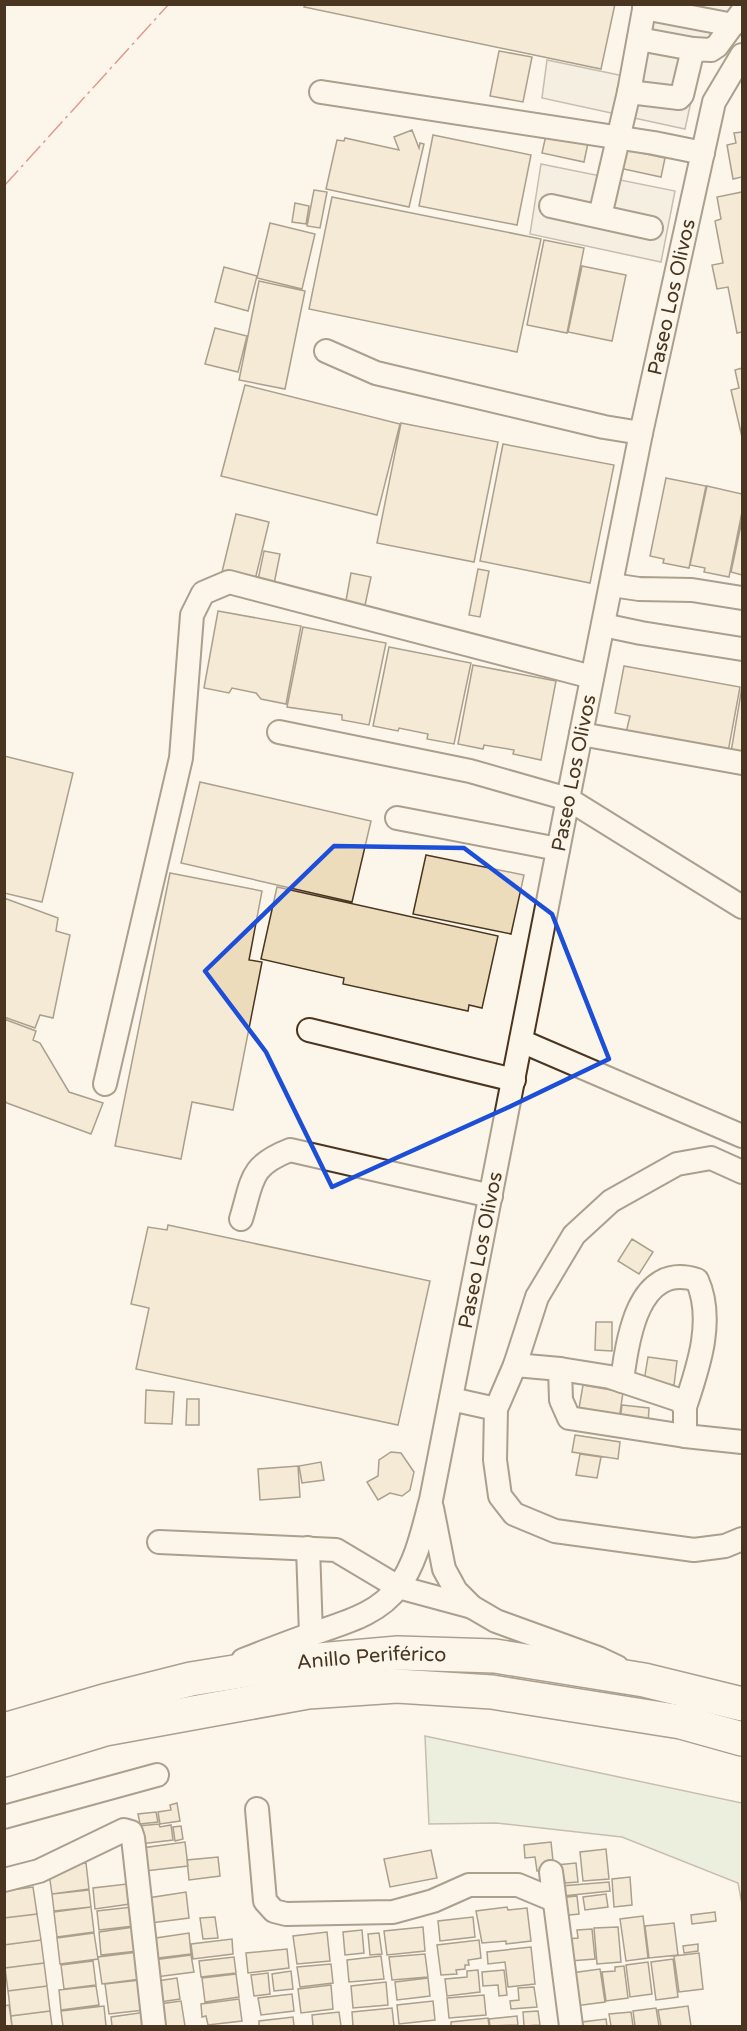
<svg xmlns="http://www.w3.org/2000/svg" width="747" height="2031" font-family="'Varela Round',sans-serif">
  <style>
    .green { fill: #dce7d0; stroke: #887966; stroke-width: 1.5 }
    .parking { fill: #ede7d9; stroke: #887966; stroke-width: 1.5 }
    .building { fill: #ecdcbc; stroke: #4a3520; stroke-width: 1.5 }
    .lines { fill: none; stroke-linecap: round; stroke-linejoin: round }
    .minor-casing { stroke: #4a3520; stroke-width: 26 }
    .highway-casing { stroke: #4a3520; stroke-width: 36 }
    .minor { stroke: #fbf6e9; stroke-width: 22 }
    .highway { stroke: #fbf6e9; stroke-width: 33 }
    .power { stroke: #c62828; stroke-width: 1.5; stroke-dasharray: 21 4.5 3 4.5; stroke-linecap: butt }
    .marked { fill: none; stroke: #1d4ed8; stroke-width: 4.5; stroke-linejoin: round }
    .labels { text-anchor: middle; stroke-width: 4.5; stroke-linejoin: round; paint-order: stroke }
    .street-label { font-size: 20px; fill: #4a3520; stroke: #fbf6e9 }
  </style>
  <rect width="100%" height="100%" fill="#fbf6e9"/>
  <path class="green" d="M425,1736L742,1803V1904L738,1883L622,1837L496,1823L429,1824Z"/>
  <path class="parking" d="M637,5H742L701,56L685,129L542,98L547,60L624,76Z
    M541,164L675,191L661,262L530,234Z"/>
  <path class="building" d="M305,4H615L601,69L304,7Z
    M499,51L532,57L523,102L490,96Z
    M412,130L419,148L420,143L424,144L409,207L326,189L337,140L344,141L345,138L399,150L394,137Z
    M742,132V177L733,179L727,145L736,143L734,133Z
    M433,135L531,155L517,225L419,206Z
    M546,135L588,143L584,162L542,153Z
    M623,149L665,158L661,177L619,168Z
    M314,190L327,192L320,228L307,226Z
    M742,192V332L737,333L728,287L717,289L712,265L723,263L715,221L721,219L717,197Z
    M332,197L541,239L517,352L309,309Z
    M295,203L309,206L306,224L292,222Z
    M270,223L315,234L302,289L257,278Z
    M544,240L584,248L567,333L527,325Z
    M582,266L626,275L612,341L568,332Z
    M224,267L257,276L248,311L215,302Z
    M259,281L305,291L285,389L239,380Z
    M215,328L247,336L238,372L205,364Z
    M742,368V437L731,390L739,388L735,370Z
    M245,385L400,424L377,515L221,476Z
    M401,423L498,442L474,562L377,543Z
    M503,444L614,465L590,583L480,561Z
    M666,478L706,486L689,568L663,563L664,559L650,556Z
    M707,486L742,494V512L729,577L704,572L705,568L690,565Z
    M236,514L269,522L255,580L222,572Z
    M742,520V575L731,572Z
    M264,551L280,554L274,584L258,580Z
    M478,569L489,571L480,617L469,615Z
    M351,573L371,577L364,610L345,606Z
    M218,611L301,626L286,704L261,699L256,693L232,688L229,693L204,688Z
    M303,627L386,643L369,725L342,720V715L287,707Z
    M389,647L471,663L454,744L427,739L428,734L399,728L398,731L373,726Z
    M473,665L556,681L541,760L513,754L514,750L484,745L483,749L458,744Z
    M624,666L740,687L728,752L626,733L630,716L615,713Z
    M742,687V760L730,758Z
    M4,756L73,773L42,902L4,893Z
    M200,782L371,821L352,902L181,863Z
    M426,855L524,875L511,934L413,914Z
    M170,873L262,891L249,960L262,962L233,1110L192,1102L181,1159L115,1146Z
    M277,887L498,936L482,1008L469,1005L468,1011L343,984L344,978L261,959Z
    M4,898L58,918L56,931L70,935L53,1018L40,1015L35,1028L4,1017Z
    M4,1019L36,1031L33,1040L40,1043L69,1092L103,1103L91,1134L7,1103L4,1100Z
    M168,1225L430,1281L398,1425L136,1369L149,1308L131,1304L148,1227L167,1230Z
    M632,1239L653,1252L639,1274L618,1261Z
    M596,1322H612V1351L595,1350Z
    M648,1357L677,1361L674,1385L644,1381Z
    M583,1385L623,1392L619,1420L578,1414Z
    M146,1390L174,1392L172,1424L145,1423Z
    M187,1399H199V1425H186Z
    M622,1405L649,1408L648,1424L620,1421Z
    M575,1435L620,1442L618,1459L572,1452Z
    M391,1452L401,1453L414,1472L410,1490L402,1496L390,1493L378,1500L367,1482L378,1476L379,1460Z
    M580,1454L601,1457L597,1478L576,1475Z
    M321,1462L324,1480L302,1483L299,1466Z
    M298,1466L300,1497L260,1500L258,1469Z
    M177,1803L180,1821L160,1824L158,1812L171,1810L170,1805Z
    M156,1812L158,1822L140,1824L138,1814Z
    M159,1824L160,1827L171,1825L173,1840L140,1844L138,1826Z
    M181,1826L183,1839L175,1841L173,1827Z
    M185,1842L188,1866L145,1871L142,1848Z
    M551,1842L554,1870L537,1871L535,1857L525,1858L524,1845Z
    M606,1849L609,1879L583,1881L580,1852Z
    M431,1850L437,1878L390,1887L384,1859Z
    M218,1857L220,1876L189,1880L187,1860Z
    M86,1863L89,1889L52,1894L48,1867Z
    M576,1863L578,1882L565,1883L564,1877L557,1878L556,1865Z
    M630,1877L632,1905L614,1907L612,1879Z
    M609,1882L610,1891L563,1896L561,1886Z
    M127,1884L130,1904L95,1909L93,1888Z
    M33,1887L37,1914L4,1918V1891Z
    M89,1890L91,1907L54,1911L52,1894Z
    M186,1892L189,1918L151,1923L148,1898Z
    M606,1894L608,1907L585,1910L583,1897Z
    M577,1896L579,1914L560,1916L558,1898Z
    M91,1907L94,1932L57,1937L54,1912Z
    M132,1907L134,1926L99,1930L97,1911Z
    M507,1907L508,1910L527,1908L531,1941L506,1944V1941L482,1943L476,1911Z
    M715,1912L716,1921L692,1924L691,1915Z
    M37,1914L41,1940L4,1945V1918Z
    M643,1916L648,1958L626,1961L620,1919Z
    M215,1917L218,1938L203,1939L200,1918Z
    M473,1917L475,1937L440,1941L438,1921Z
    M674,1923L678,1955L649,1958L645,1926Z
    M134,1927L138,1951L101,1955L99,1932Z
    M423,1927L425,1951L387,1955L384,1931Z
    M618,1927L621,1962L597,1964L594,1928Z
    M592,1929L595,1959L570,1961L567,1939L578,1938L577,1930Z
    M362,1930L364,1953L345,1955L343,1932Z
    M327,1932L330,1961L297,1964L293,1936Z
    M94,1933L98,1959L60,1964L57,1938Z
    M189,1933L191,1954L158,1958L156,1938Z
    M379,1933L382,1954L370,1955L368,1934Z
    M232,1939L233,1954L193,1959L191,1944Z
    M41,1940L44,1963L5,1968L4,1945Z
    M479,1940L481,1958L468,1960L469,1965H465V1969L456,1970L457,1974L441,1975L437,1945Z
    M698,1944V1951L684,1953L683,1946Z
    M531,1947L535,1984L508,1987L505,1962L488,1964L487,1952Z
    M287,1949L289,1968L248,1973L246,1953Z
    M138,1952L141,1979L102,1984L98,1957Z
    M699,1953L703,1989L679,1992L674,1956Z
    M425,1954L428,1977L392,1980L389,1957Z
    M191,1955L194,1972L156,1977L153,1960Z
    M381,1956L384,1979L349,1982L347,1960Z
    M234,1957L236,1973L201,1977L199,1961Z
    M673,1959L678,1997L656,2000L651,1962Z
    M93,1961L96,1985L64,1989L61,1965Z
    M648,1962L652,1994L630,1997L626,1965Z
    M44,1963L47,1986L8,1991L5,1968Z
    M331,1964L333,1983L300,1987L297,1967Z
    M624,1966L628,1998L606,2001L602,1972L615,1971V1967Z
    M600,1969L605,2002L575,2006L571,1973Z
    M478,1970L480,1992L447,1996L445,1979L467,1977V1971Z
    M504,1970L507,1995L499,1996L498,1985L483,1986L482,1972Z
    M291,1971L293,1989L274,1991L272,1974Z
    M268,1973L270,1994L254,1996L251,1975Z
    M236,1974L239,1997L205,2002L202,1978Z
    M177,1978L180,1999L160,2002L157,1981Z
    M428,1978L430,1996L397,2000L395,1982Z
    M140,1980L144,2010L109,2014L105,1984Z
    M386,1982L388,2005L353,2008L351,1986Z
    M331,1985L333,2009L301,2013L298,1989Z
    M47,1986L50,2011L11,2016L8,1991Z
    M96,1986L99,2005L61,2010L59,1990Z
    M534,1987L537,2007L511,2009L510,2001L519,2000L518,1988Z
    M292,1994L294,2011L261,2015L258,1998Z
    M484,1995L486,2015L449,2018L447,1998Z
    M239,1999L242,2021L208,2025L206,2016L202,2017L201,2004Z
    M181,2001L185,2026H162L159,2004Z
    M433,2001L435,2020L399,2024L397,2005Z
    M9,2005L12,2026H4V2006Z
    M104,2006L106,2026H63L61,2011Z
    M688,2006L691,2026H661L658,2010Z
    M392,2008L394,2026H353L352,2012Z
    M656,2008L659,2026H635L633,2011Z
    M50,2011L52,2026H12L11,2016Z
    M538,2011L540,2025L524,2026L523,2012Z
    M146,2012L148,2026H112L111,2017Z
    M339,2012L341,2026H313L312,2015Z
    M631,2012L633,2026H611L609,2014Z
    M517,2016L518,2025L490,2026L489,2019Z
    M293,2017L294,2026H259V2021Z
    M488,2018L489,2026H451V2022Z
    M606,2019L607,2026H583L582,2022Z"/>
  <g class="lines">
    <g class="minor-casing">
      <g id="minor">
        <path d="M644,8L733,25"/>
        <path d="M639,39L693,49"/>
        <path d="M321,92L654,143L703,153"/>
        <path d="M629,92L679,98L682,95L693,49L711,50L717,46L742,12"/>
        <path d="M551,206L651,228"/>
        <path d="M600,216L629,92L645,4"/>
        <path d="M326,351L376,373L604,427L641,433"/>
        <path d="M612,585L639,589L692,590L742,598"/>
        <path d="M603,625L641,633L742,649"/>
        <path d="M279,732L470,771L568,799L742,907"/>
        <path d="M581,734L742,763"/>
        <path d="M397,818L558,849"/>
        <path d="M309,1030L514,1080"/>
        <path d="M521,1041L742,1136"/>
        <path d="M105,1084L181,758L192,615L203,593L229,582L592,677"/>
        <path d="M742,1172L711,1158L677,1164L611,1201L574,1235L537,1297L515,1365L496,1409L495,1460L500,1496L514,1514L555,1531L694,1550L725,1546L742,1539"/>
        <path d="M241,1219C253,1180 249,1166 290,1150L491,1196"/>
        <path d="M515,1365L560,1369L610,1377L679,1400L685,1407V1436L742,1442"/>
        <path d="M560,1369L561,1400L569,1418L685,1436"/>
        <path d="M622,1381C627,1340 638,1261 697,1280C715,1320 698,1368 685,1407"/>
        <path d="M451,1399L496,1409"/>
        <path d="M432,1508L444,1569L456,1591L472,1607L496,1621L598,1658L617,1667"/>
        <path d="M159,1542L336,1550L398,1587L472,1607"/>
        <path d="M308,1548L311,1635"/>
        <path id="s1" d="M243,1660C266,1651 289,1642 312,1634C343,1623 378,1615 399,1586C417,1561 423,1529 431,1500L568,799L641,433L714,102L742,55"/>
        <path d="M257,1809L265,1901L274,1911L286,1914L393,1912L433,1901L469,1885H518L554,1900"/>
        <path d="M4,1817L157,1775"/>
        <path d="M551,1872L571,2026"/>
        <path d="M4,1880L39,1871L124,1830L131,1832L133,1838L154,2026"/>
      </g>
    </g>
    <g class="highway-casing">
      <g id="highway">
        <path id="s2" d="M4,1730L104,1701L191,1679L296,1662L398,1653L495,1656L644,1680L742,1704"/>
        <path d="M4,1760L105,1729L308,1692L397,1686L492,1692L529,1698L681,1722L742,1739"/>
      </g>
    </g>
    <use href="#minor" class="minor"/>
    <use href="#highway" class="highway"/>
    <path class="power" d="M4,186L169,4"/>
  </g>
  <path d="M0 0H747V2031H0ZM334,846L464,848L552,914L609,1059L509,1107L332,1187L266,1052L205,971Z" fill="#fbf6e9" fill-opacity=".55" fill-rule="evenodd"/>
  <path class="marked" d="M334,846L464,848L552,914L609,1059L509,1107L332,1187L266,1052L205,971Z"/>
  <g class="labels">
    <g class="street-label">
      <text dy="7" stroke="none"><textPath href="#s1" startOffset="1494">Paseo Los Olivos</textPath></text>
      <text dy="7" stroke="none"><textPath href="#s1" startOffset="1008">Paseo Los Olivos</textPath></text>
      <text dy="7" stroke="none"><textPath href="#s1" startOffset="522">Paseo Los Olivos</textPath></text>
      <text dy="7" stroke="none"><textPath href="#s2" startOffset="376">Anillo Periférico</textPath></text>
    </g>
  </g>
  <rect width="747" height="2031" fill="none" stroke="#4a3520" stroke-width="12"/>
</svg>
